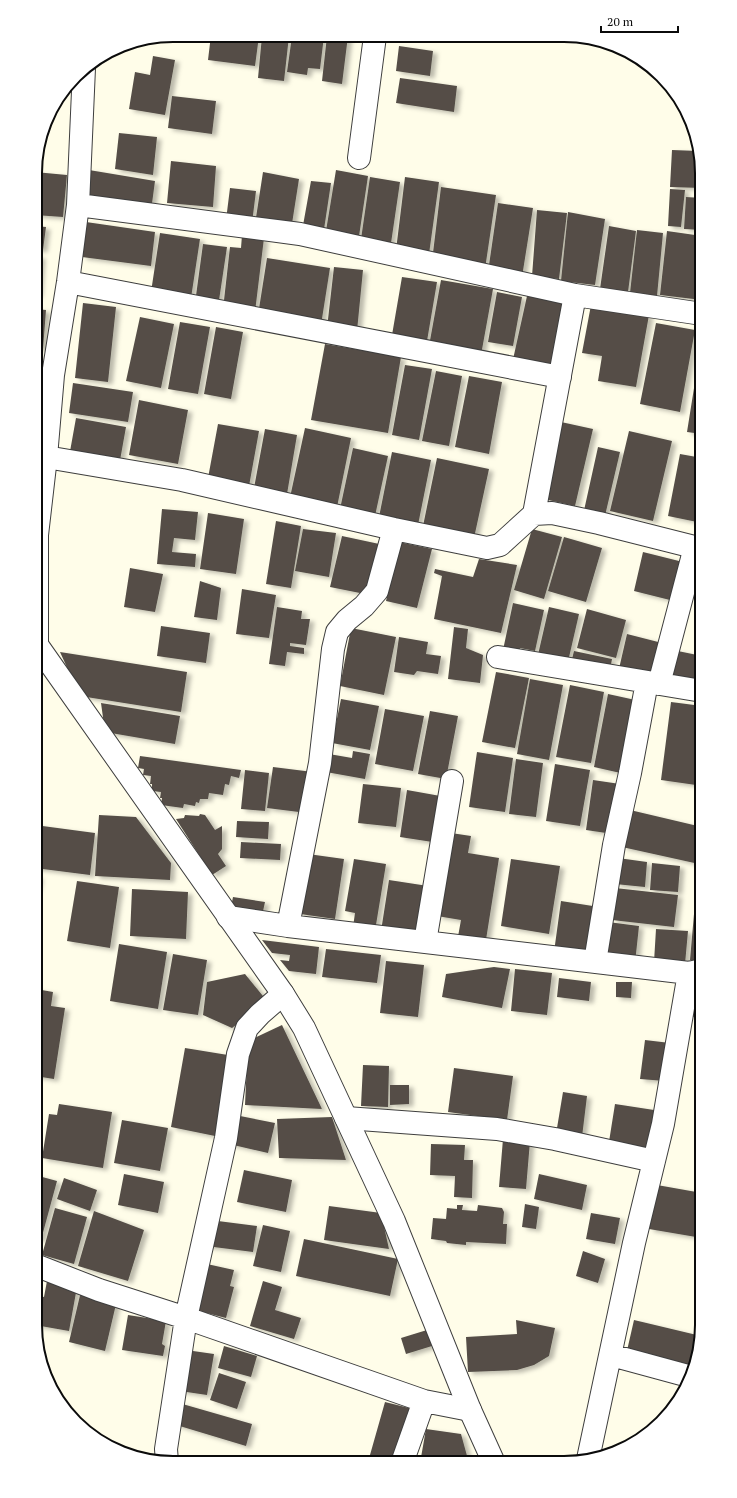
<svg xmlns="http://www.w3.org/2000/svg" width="737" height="1498" font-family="'PT Serif',serif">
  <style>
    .building { fill: #544e47; filter: url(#shadow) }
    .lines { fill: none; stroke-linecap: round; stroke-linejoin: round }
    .minor-casing { stroke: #3e3e3e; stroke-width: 24 }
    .tertiary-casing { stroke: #3e3e3e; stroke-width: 24 }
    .minor { stroke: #fff; stroke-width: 22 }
    .tertiary { stroke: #fff; stroke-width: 22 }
    .rim { fill: none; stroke: #0b0b0b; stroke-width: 2 }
  </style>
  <defs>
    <filter id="shadow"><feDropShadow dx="4.5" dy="2.5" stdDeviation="2" flood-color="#0004"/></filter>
  </defs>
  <rect width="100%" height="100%" fill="#fffde9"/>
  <path class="building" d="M211,35L259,36L255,66L208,60Z
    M262,36H289L284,81L258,78Z
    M292,36H324L320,69L308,68L307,75L287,72Z
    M327,36H348L342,84L322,81Z
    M399,46L433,51L430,76L396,71Z
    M153,56L175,60L165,115L129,109L135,72L150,75Z
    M400,78L457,86L454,112L396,103Z
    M172,96L216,101L212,134L168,128Z
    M119,133L157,137L153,175L115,169Z
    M672,150L699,151L702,173V188L670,187Z
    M171,161L216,166L213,207L167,203Z
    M89,170L155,181L151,211L85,201Z
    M336,170L368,176L358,243L325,237Z
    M35,172L67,175L63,217L35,215Z
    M263,172L299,179L291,230L255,224Z
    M370,177L400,182L390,250L360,246Z
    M405,177L439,182L429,254L396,250Z
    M311,181L331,183L323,236L302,231Z
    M441,187L496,195L485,269L432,261Z
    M230,188L256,191L252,223L226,220Z
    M670,189L685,190L681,227L668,226Z
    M686,197L702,198V230L684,229Z
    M498,203L533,208L522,277L488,272Z
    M537,210L567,213L559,279L532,276Z
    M568,212L605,219L595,285L561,281Z
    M86,222L155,232L151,266L82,257Z
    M35,226L46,227L43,250L35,249Z
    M609,226L636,231L628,292L600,289Z
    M637,230L663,233L657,296L630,293Z
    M667,231L702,236V300L660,295Z
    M160,233L200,239L191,298L151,292Z
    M242,235L264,238L255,312L223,309L230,247L241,248Z
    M203,244L227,247L218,307L195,303Z
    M35,256H41L38,295H35Z
    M267,258L330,268L321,325L258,315Z
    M334,267L363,270L357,331L327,328Z
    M402,277L437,282L427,341L392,335Z
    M441,280L493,289L481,355L429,346Z
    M497,292L522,297L513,346L488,342Z
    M527,296L566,304L552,373L512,364Z
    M83,303L116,307L108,382L75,378Z
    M591,305L649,315L636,387L598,381L602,356L582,353Z
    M35,309L46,310L43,349L35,348Z
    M140,317L174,324L161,388L126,381Z
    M180,322L210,327L198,394L168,389Z
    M656,323L695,330L680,412L640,404Z
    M216,327L243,332L231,399L204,394Z
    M325,344L401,357L388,433L311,420Z
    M701,344H702V434L687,432Z
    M35,352H38L36,371L35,370Z
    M405,365L432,369L419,440L392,435Z
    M436,371L462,376L449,446L422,441Z
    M469,376L502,382L489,454L455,447Z
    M73,383L133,392L128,422L69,413Z
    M139,400L188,410L178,464L129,455Z
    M76,418L126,427L119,466L69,457Z
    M561,422L593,429L575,506L544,499Z
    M218,424L259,431L249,486L208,478Z
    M305,428L351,438L336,512L289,502Z
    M265,429L297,435L287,494L254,488Z
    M629,431L672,441L653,521L610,511Z
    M598,447L620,452L604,520L583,515Z
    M353,448L388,456L375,516L340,509Z
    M392,452L431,460L418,525L379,517Z
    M680,454L702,458V523L668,516Z
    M437,458L489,469L474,538L423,526Z
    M162,509L198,512L195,540L174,538L172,552L196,554L195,567L157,564Z
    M208,513L244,519L236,574L200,569Z
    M276,521L301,526L291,588L266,584Z
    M303,529L336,533L329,577L295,571Z
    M532,529L562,537L544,599L514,590Z
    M342,536L384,545L370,595L330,587Z
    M564,537L602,548L586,602L548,591Z
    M399,542L432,549L417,608L386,601Z
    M643,552L687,563L678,602L634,591Z
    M479,559L517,565L501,633L434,619L442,576L434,573L435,569L473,577Z
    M130,568L163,574L155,612L124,607Z
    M200,581L221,588L217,620L194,617Z
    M242,589L276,595L269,638L236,634Z
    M513,603L544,610L535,651L520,648L519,654L503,650Z
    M277,607L302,611L301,619H310L306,645L290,643V646L304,648V654L287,652L285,666L269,664Z
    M549,607L579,614L567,666L537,659Z
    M587,609L626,620L616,658L577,648Z
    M161,626L210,633L206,663L157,656Z
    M454,627L468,629L466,648L483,655L480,683L448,679Z
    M351,628L396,637L384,695L340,686Z
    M627,634L666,644L657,682L618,673Z
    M399,637L428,642L426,654L441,656L438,674L417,671L414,675L394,672Z
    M673,650L702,656V688L667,682Z
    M574,651L612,659L609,675L570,667Z
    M60,652L187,672L181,712L80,696Z
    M496,672L529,678L515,748L482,742Z
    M530,679L563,685L549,760L517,754Z
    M570,685L604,692L591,763L556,757Z
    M608,694L640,701L625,774L594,767Z
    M341,699L379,706L370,750L332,743Z
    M671,702L702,706V741L696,785L661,780Z
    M101,703L180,716L175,744L105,732Z
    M385,709L424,716L413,771L375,764Z
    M430,711L458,716L446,779L418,774Z
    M353,751L370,754L365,779L326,772L329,754L352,758Z
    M477,752L513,758L505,812L469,807Z
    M140,756L241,770L239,778L231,776L229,785L225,784L223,795L209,793L208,799H200L199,803L196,802L195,806L184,804L183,808L161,805L162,798H160L161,792L152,791V784H150L151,776L143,775L144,769L138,768Z
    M516,759L543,763L536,817L509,814Z
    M555,764L590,770L580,826L546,821Z
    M273,767L313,772L307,813L267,808Z
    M245,770L269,773L265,811L241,809Z
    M593,780L620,784L613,834L586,830Z
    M363,784L401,788L396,827L358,823Z
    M407,790L446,797L439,843L400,837Z
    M630,810L702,827V853L699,864L622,847Z
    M200,814L205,815L215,830L222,826V849L218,854L226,866L212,875L176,819L184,818L185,815L199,816Z
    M99,815L136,817L171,863L170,880L95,876Z
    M237,821L269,822L268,839L236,837Z
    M35,825L95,833L90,875L35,868Z
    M451,833L471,836L468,853L499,858L485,946L457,942L461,920L437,916Z
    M241,842L281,844L280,860L240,858Z
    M308,854L344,859L335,919L300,914Z
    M618,858L647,862L645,887L615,884Z
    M354,859L386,864L375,931L353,927L355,913L345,911Z
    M511,859L560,866L549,934L501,926Z
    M652,863L680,866L678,892L650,890Z
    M35,876L39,877L36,890H35Z
    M389,880L428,886L420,937L381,931Z
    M77,881L119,887L110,948L67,941Z
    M615,888L678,895L674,927L612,920Z
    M132,889L188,892L186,939L130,936Z
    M696,891L702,892V961L690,960Z
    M233,897L265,902L262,916L231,907Z
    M561,901L599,907L592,957L554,952Z
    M608,922L639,926L635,963L604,959Z
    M656,929L688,931L685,964L654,962Z
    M262,940L319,947L316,974L289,971L280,960L289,961L290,955L272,953Z
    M119,944L167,952L158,1009L110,1001Z
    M326,949L381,955L377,983L322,977Z
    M173,954L207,960L198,1015L163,1010Z
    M386,961L424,965L418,1017L380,1013Z
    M494,967L510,969L502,1008L442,997L446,974Z
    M515,969L552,973L547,1015L511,1011Z
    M245,974L267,1001L232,1028L203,1015L207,982Z
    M559,978L591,982L589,1001L557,997Z
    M702,978V1018L688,1016L694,979Z
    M616,982H632L631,998L616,997Z
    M36,989L53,992L51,1006L65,1008L54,1079L35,1076Z
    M282,1025L322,1109L245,1105L248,1041Z
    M645,1040L670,1043L665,1081L640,1079Z
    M185,1048L234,1056L220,1137L171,1127Z
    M363,1065L389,1066L388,1107L361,1106Z
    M454,1068L513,1076L507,1120L448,1112Z
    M390,1085H409V1104L390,1105Z
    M563,1092L587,1096L582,1137L556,1134Z
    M59,1104L112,1112L103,1168L42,1158L49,1114L57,1115Z
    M615,1104L654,1110L648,1153L608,1148Z
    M235,1115L275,1123L268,1153L229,1144Z
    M332,1117L346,1160L279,1158L277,1119Z
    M122,1120L168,1128L160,1171L114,1163Z
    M503,1139L530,1141L526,1189L499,1187Z
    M431,1144L465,1145L464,1160H473L472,1198L454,1197L455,1176L430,1175Z
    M244,1170L292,1180L286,1212L237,1202Z
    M124,1174L164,1182L158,1213L118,1205Z
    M539,1174L587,1185L582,1210L534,1199Z
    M35,1175L57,1181L41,1240L35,1239Z
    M64,1178L97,1190L90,1211L57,1199Z
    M657,1185L702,1193V1238L649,1229Z
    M525,1204L539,1207L536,1229L522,1227Z
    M457,1205H463L462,1210L477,1211L478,1205L502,1208L504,1212L503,1224H507L506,1244L466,1242V1245L447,1243L446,1241L431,1239L433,1218L446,1219L447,1208L457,1209Z
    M329,1206L381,1213L389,1249L324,1240Z
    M55,1208L87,1217L74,1264L42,1255Z
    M94,1211L144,1230L128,1281L78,1266Z
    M591,1213L620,1218L615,1244L586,1239Z
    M210,1220L257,1226L253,1252L206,1246Z
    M263,1225L290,1231L281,1272L253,1266Z
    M304,1239L398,1259L390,1296L296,1276Z
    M583,1251L605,1259L598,1283L576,1276Z
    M207,1264L234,1270L230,1286L234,1287L226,1318L191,1309Z
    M47,1281L77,1287L69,1331L35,1325V1295L44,1297Z
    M263,1281L282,1287L275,1310L301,1318L294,1339L250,1326Z
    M81,1291L117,1300L105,1351L69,1342Z
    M128,1315L166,1321L162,1344L165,1346L163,1356L122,1350Z
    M516,1320L555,1328L549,1356L534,1365L517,1370L468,1372L466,1337L517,1334Z
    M634,1320L701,1336L693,1371L626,1355Z
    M427,1330L432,1346L406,1354L401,1338Z
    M224,1346L257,1356L251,1377L218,1368Z
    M186,1350L214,1354L207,1395L180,1391Z
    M219,1373L246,1382L237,1409L210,1400Z
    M385,1402L413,1409L398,1463L368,1462Z
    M179,1403L252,1424L246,1446L173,1424Z
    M426,1429L461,1434L469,1463H420Z"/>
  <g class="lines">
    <g class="minor-casing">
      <path id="minor" d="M359,158L375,36
        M78,205L300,234L575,295L702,314
        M68,282L560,377
        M46,457L182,480L394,529L487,548L500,545L534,514L575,295
        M534,514L552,513L599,523L702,549
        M35,649L37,643V535L46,457L53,375L68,282L78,205L84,68
        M498,657L702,691
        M659,684L695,547
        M228,917L288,926L689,973L702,970
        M288,926L320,763L333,649L337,632L347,620L364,606L377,591L394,529
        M425,942L452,781
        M595,962L614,845L630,773L647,682
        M346,1118L497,1129L555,1139L654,1161
        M35,1265L99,1290L186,1318L424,1401L470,1410
        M611,1355L692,1377
        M588,1459L634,1243L663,1124L689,973
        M167,1462L166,1449L186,1318L226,1138L238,1054L247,1028L260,1014L283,994
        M402,1463L424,1401"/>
    </g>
    <g class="tertiary-casing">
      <path id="tertiary" d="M35,642L283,994L304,1028L394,1221L470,1410L494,1463"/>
    </g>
    <use href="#minor" class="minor"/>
    <use href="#tertiary" class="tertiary"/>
  </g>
  <path d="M0 0H737V1498H0ZM173 42H564A131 131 0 0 1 695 173V1325A131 131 0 0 1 564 1456H173A131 131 0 0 1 42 1325V173A131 131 0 0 1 173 42Z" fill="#fff" fill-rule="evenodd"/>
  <path class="rim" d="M173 42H564A131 131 0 0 1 695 173V1325A131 131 0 0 1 564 1456H173A131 131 0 0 1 42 1325V173A131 131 0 0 1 173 42Z"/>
  <path d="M601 26v6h77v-6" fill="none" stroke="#0b0b0b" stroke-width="2"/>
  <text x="607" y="26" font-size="12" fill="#0b0b0b" stroke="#ffffff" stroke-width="3" paint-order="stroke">20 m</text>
</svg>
